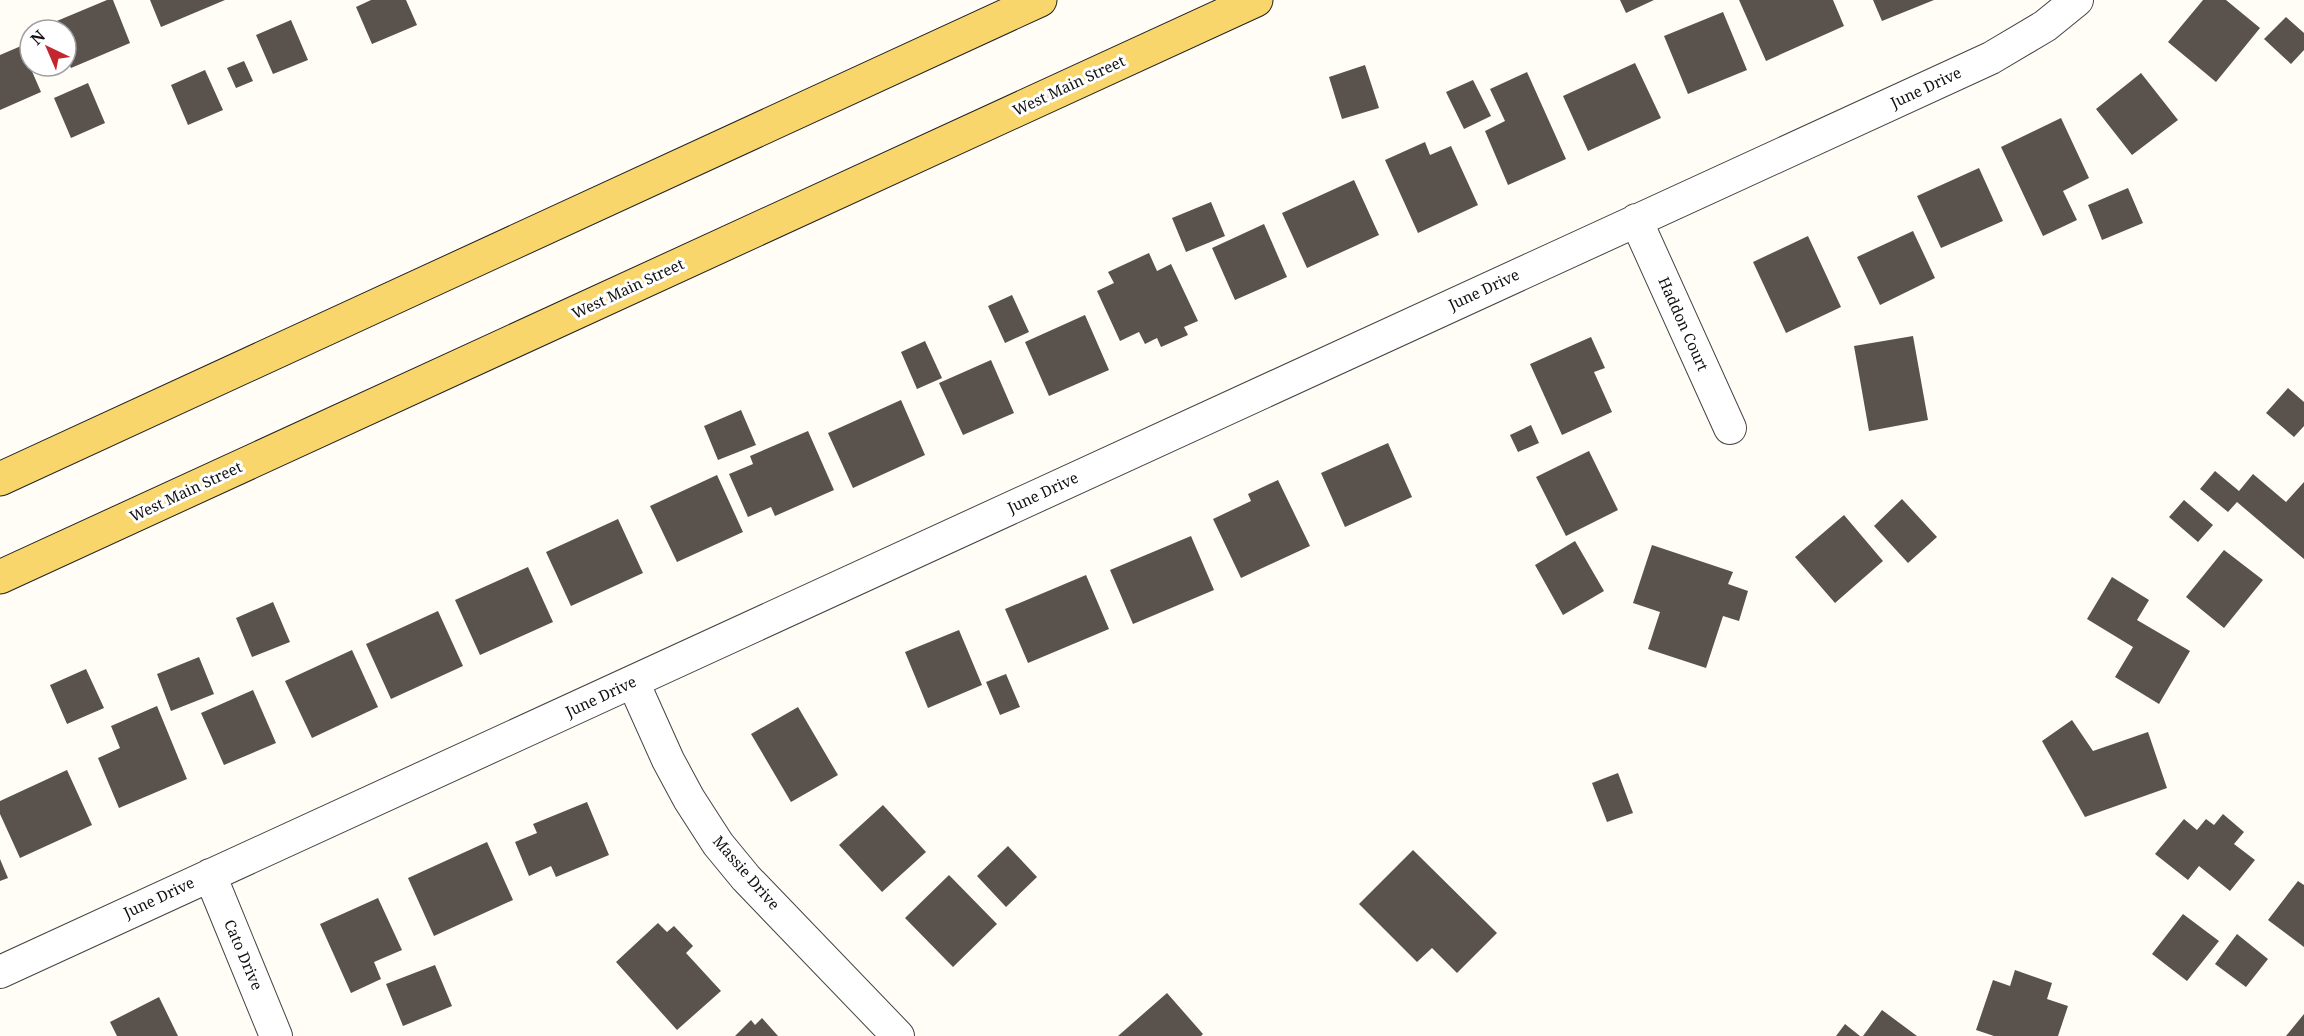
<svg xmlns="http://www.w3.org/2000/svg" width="2304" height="1036" font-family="'Noto Serif',serif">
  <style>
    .building { fill: #5a524d }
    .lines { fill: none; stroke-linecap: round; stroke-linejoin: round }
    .street-casing { stroke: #444; stroke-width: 34 }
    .primary-casing { stroke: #222; stroke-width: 35 }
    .street { stroke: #fff; stroke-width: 32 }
    .primary { stroke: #f9d66b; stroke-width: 33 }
    .labels { text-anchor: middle; stroke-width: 6; stroke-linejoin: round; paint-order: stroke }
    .street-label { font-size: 15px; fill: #111; stroke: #fff }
  </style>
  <rect width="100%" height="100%" fill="#fffdf5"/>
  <path class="building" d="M107,0H113L130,43L71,68L66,57V30H55L52,23Z
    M150,0H225L161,27Z
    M371,0H406L417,25L372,44L356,7Z
    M1620,0H1654L1626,13Z
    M1739,0H1833L1844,26L1766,61Z
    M1873,0H1934L1882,21Z
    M2203,0H2226L2260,28L2216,82L2168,42Z
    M1723,12L1747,70L1688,94L1664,36Z
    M2286,17L2304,33V50L2291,64L2264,39Z
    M291,20L308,60L273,74L256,35Z
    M21,46L41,92L0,110V55Z
    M244,61L253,81L236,88L227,68Z
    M1635,63L1661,118L1588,151L1563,96Z
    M1365,65L1379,108L1342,119L1329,77Z
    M205,70L223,110L188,125L171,85Z
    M1527,72L1566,159L1508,185L1485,131L1505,121L1490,89Z
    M2141,73L2178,120L2132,155L2096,109Z
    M1473,80L1491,116L1464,129L1446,92Z
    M88,83L105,123L71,138L54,98Z
    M2061,118L2089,178L2063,191L2077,220L2043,236L2001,147Z
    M1425,142L1430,155L1451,146L1478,205L1418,233L1385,160Z
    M1979,168L2003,221L1941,248L1917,196Z
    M1354,180L1379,235L1307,268L1282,213Z
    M2128,188L2143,223L2102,240L2088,205Z
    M1211,202L1225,236L1186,252L1172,218Z
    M1264,224L1287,277L1235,300L1212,248Z
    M1913,231L1935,278L1880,305L1857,257Z
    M1808,236L1841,307L1786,333L1753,262Z
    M1149,253L1157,271L1171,264L1198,321L1184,327L1188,335L1161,347L1157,338L1145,344L1139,332L1120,341L1097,291L1114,283L1108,272Z
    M1012,295L1029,332L1005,343L988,306Z
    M1085,315L1109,370L1049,396L1025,342Z
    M1913,336L1928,420L1869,431L1854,346Z
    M1591,337L1605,368L1594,372L1612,412L1562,435L1530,364Z
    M925,341L942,378L917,389L901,352Z
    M991,360L1014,413L963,435L939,383Z
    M2288,388L2304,402V426L2294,437L2266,413Z
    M901,400L925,455L853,488L828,433Z
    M741,410L756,445L718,460L704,426Z
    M1531,425L1539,443L1518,452L1510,435Z
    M808,431L834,490L775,516L771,507L748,517L729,474L753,464L750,456Z
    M1388,443L1412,497L1345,527L1321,473Z
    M1589,451L1618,510L1566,536L1536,477Z
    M2215,471L2239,491L2253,474L2286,502L2304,482V559L2237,502L2228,512L2200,489Z
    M717,475L743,532L677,562L650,506Z
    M1278,480L1310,546L1241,578L1213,519L1251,501L1248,494Z
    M1902,499L1937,537L1908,563L1874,526Z
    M2184,500L2213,525L2198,542L2169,517Z
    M1844,515L1883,561L1835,603L1795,557Z
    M618,519L643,573L571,606L546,552Z
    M1191,536L1214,590L1133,624L1110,570Z
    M1575,541L1604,591L1563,615L1535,565Z
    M1652,545L1733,572L1728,584L1748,591L1739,621L1723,616L1706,668L1648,649L1660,612L1633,603Z
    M2224,550L2263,580L2224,628L2186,597Z
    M528,567L553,622L480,655L455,600Z
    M1086,575L1109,629L1028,663L1005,609Z
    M2112,577L2149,600L2137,620L2190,651L2159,704L2115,677L2133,647L2087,619Z
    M273,602L290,642L252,657L236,618Z
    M438,611L463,666L391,699L366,644Z
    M959,630L982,685L928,708L905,652Z
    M352,650L378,707L312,738L285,681Z
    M199,657L214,694L171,711L157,674Z
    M86,669L104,708L67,724L50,685Z
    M1006,674L1020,707L1000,715L986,682Z
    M253,690L276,743L224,765L201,713Z
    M157,706L187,779L119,808L98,758L120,748L111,726Z
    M798,707L838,775L791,802L751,734Z
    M2072,720L2093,751L2148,732L2167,788L2085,817L2042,741Z
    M67,770L92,825L20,858L0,814V801Z
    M1618,773L1633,813L1607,822L1592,783Z
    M587,802L609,855L556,877L551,866L529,876L515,842L537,833L533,824Z
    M883,805L926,852L882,892L839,845Z
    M2223,814L2244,832L2234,844L2255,860L2230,891L2199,866L2188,880L2155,854L2184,819L2197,830L2206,819L2214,825Z
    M487,842L513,900L434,936L408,878Z
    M1008,846L1037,877L1006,907L977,876Z
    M1413,850L1497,933L1457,973L1432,948L1417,962L1359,904Z
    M0,859L8,878L0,881Z
    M949,875L997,924L953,967L905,918Z
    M2298,881L2304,885V947L2268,920Z
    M378,898L402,950L374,962L381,979L351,993L320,924Z
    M2183,914L2219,941L2187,981L2152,954Z
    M658,923L667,932L674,926L693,946L686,953L721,991L677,1030L616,962Z
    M2237,934L2268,959L2246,987L2215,964Z
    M435,965L452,1006L403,1026L386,984Z
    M2015,970L2052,983L2047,999L2068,1006L2058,1036H1994L1976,1030L1993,980L2010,986Z
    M1167,993L1203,1034L1201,1036H1118Z
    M159,997L178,1036H117L110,1022Z
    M1882,1010L1917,1036H1863Z
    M2304,1014V1036H2286Z
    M762,1018L778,1036H735L751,1020L755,1025Z
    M1845,1024L1860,1036H1836Z"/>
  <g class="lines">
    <g class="street-casing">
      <path id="street" d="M1636,220L1730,428
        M633,682L668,760L689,799L718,844L746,878L898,1036
        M210,875L276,1036
        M0,972L1991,58L2045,26L2077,0"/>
    </g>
    <g class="primary-casing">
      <path id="primary" d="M0,479L1040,0
        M0,577L1256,0"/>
    </g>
    <use href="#street" class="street"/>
    <use href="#primary" class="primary"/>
  </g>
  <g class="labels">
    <g class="street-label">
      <text transform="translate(1069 86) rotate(-25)" y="5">West Main Street</text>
      <text transform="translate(1926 88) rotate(-25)" y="5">June Drive</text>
      <text transform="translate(628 289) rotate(-25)" y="5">West Main Street</text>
      <text transform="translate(1484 290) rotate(-25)" y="5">June Drive</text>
      <text transform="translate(1683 324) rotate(66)" y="5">Haddon Court</text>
      <text transform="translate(186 492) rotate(-25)" y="5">West Main Street</text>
      <text transform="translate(1043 493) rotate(-25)" y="5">June Drive</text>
      <text transform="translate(601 697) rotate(-25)" y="5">June Drive</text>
      <text transform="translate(746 873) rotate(49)" y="5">Massie Drive</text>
      <text transform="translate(159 898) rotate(-25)" y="5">June Drive</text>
      <text transform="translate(243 955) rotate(67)" y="5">Cato Drive</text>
    </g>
  </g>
  <g transform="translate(48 48) rotate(316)"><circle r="28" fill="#ffffff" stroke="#a0a0a0" stroke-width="1.5"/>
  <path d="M0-4.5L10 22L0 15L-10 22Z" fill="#c4262e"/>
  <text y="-9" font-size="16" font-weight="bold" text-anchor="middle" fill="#111111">N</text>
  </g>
</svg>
